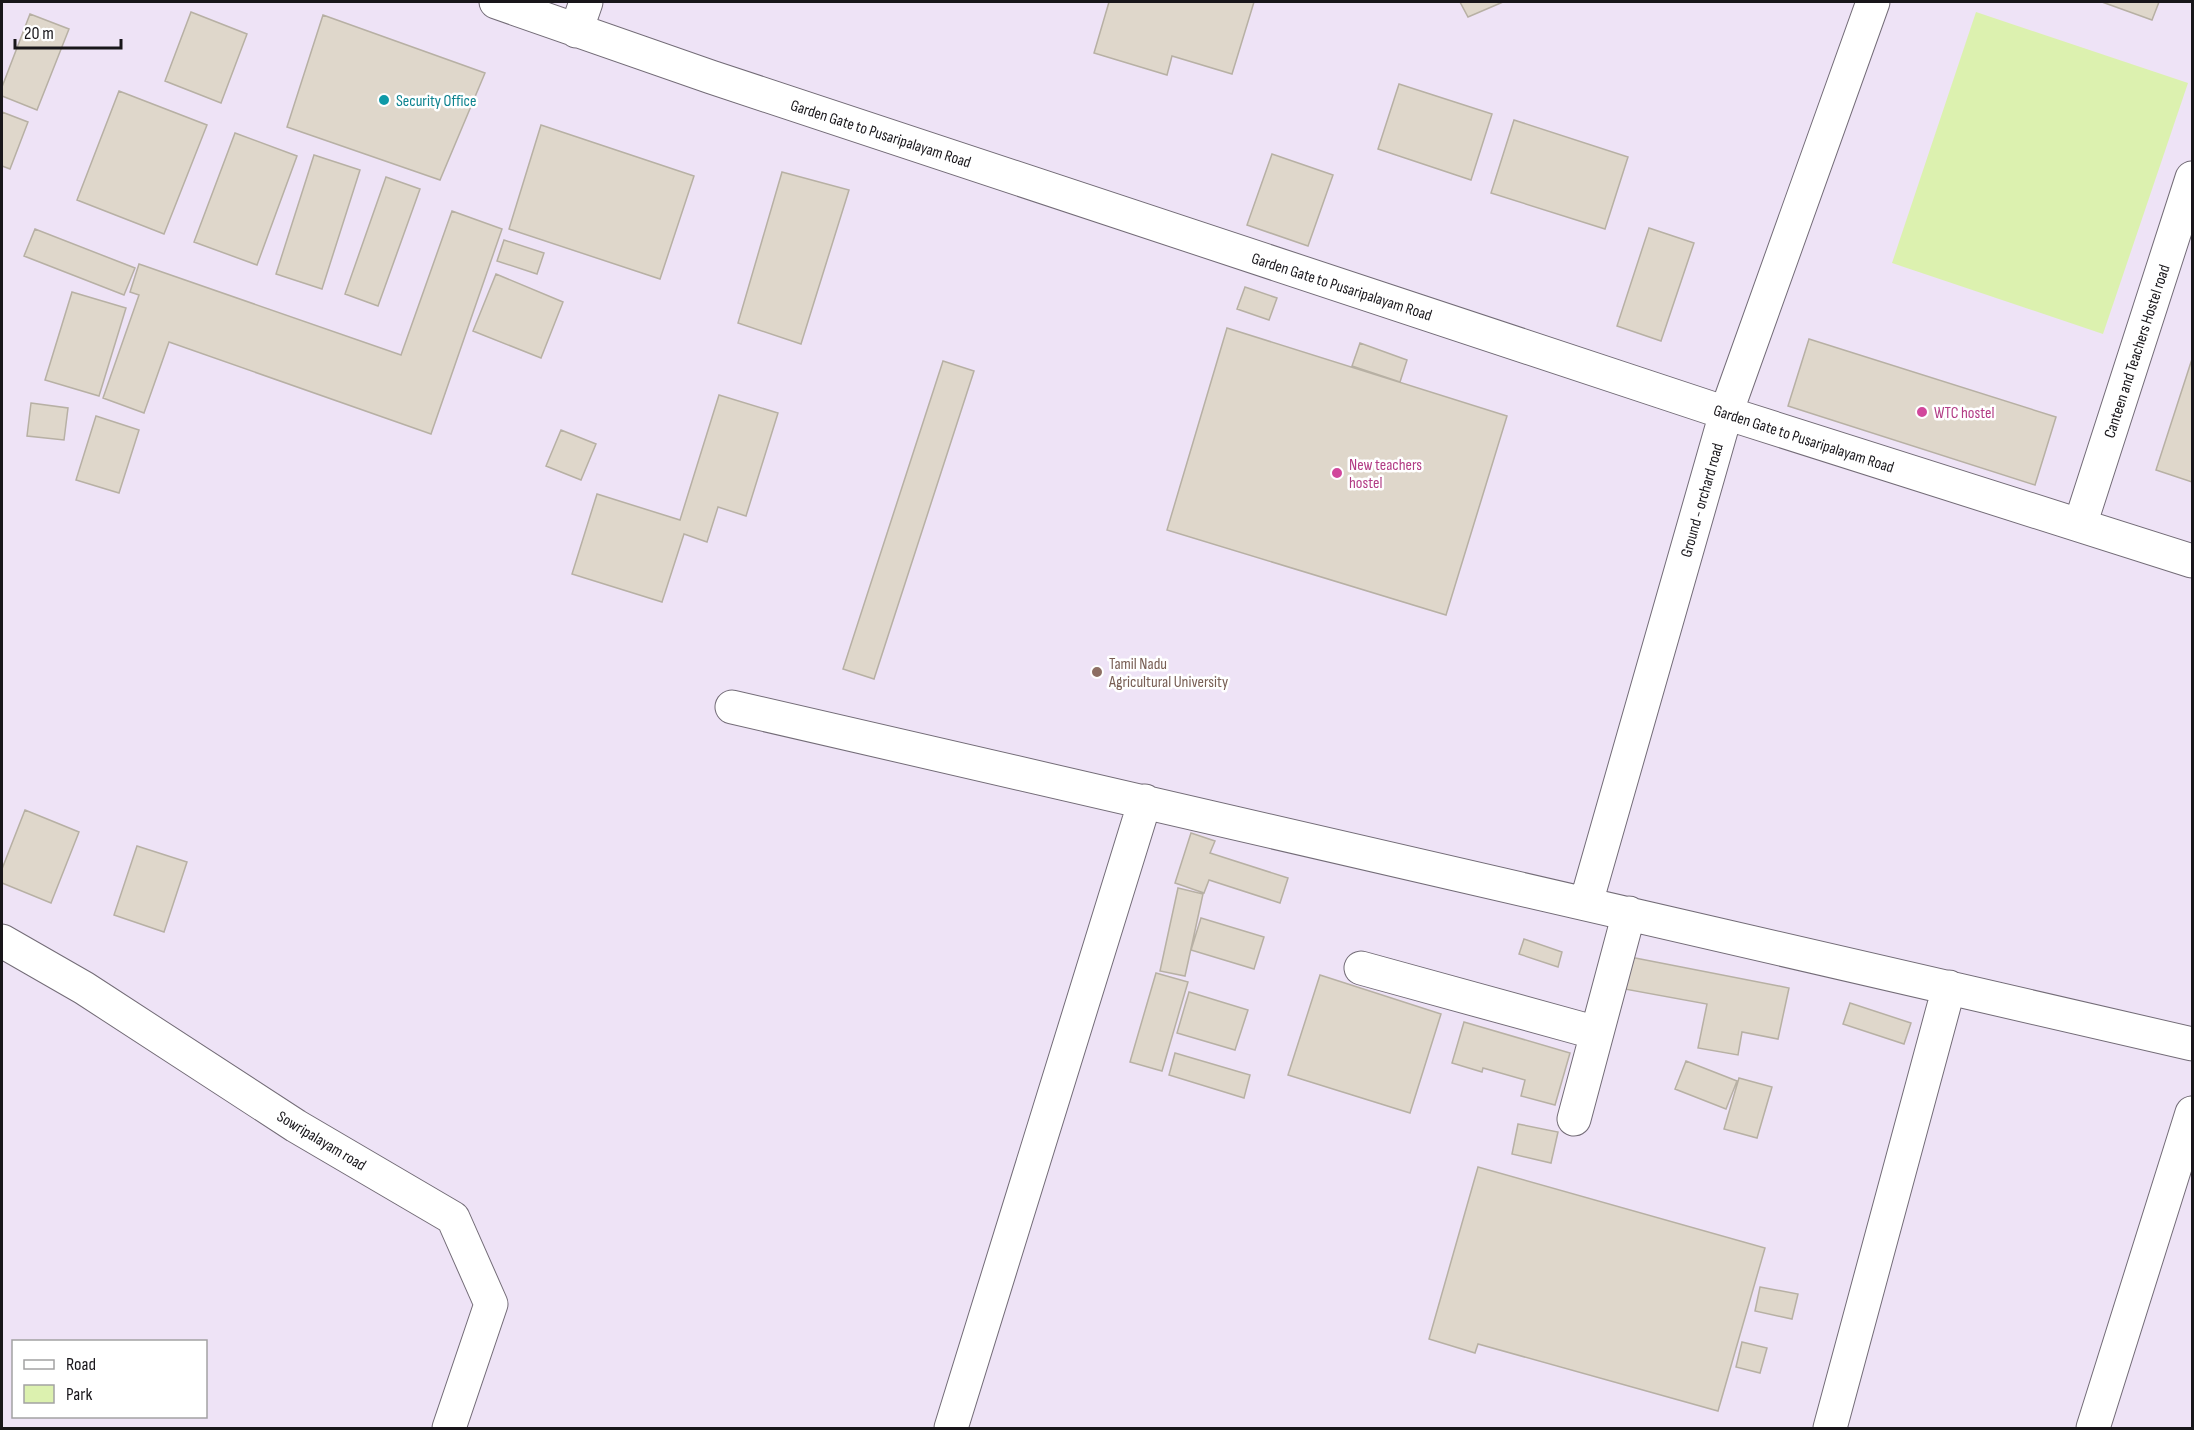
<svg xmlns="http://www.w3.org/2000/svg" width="2194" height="1430" font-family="'Sofia Sans Condensed',sans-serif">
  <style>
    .built { fill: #eee3f6; fill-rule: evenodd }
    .green { fill: #dcf1af }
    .building { fill: #dfd7cb; stroke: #b7b0a4; stroke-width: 1.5 }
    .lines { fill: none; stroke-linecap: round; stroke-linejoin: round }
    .minor-casing { stroke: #736c77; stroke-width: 35 }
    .tertiary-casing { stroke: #736c77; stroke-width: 35 }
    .minor { stroke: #fff; stroke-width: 33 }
    .tertiary { stroke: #fff; stroke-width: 33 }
    .culture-dot { fill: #0f9aa8; stroke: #fff; stroke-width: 2 }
    .hotel-dot { fill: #d1479c; stroke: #fff; stroke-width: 2 }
    .education-dot { fill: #8d6e63; stroke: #fff; stroke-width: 2 }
    .labels { text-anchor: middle; stroke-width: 5; stroke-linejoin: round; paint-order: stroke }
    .culture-label { font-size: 16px; fill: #0d838f; stroke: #fff; text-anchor: start }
    .street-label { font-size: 16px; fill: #18161a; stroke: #fff }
    .hotel-label { font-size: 16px; fill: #b23c85; stroke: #fff; text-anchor: start }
    .education-label { font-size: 16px; fill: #785e54; stroke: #fff; text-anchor: start }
  </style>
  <rect width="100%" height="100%" fill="#f8f1fd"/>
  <path class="built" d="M2,2H2192V1428H2ZM14,1342H206V1416H14Z"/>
  <path class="green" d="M1976,12L2188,83L2103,334L1892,263Z"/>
  <path class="building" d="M1109,2H1254L1232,74L1172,56L1167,75L1094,53Z
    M1460,2H1503L1468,17Z
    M2102,2H2159L2152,20Z
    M191,12L247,34L221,103L165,81Z
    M30,14L69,29L37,110L2,96V87Z
    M323,15L485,73L440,180L287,127Z
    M1399,84L1492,114L1471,180L1378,149Z
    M119,91L207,125L164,234L77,200Z
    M2,112L28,122L10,169L2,166Z
    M1514,120L1628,157L1605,229L1491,193Z
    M541,125L694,176L660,279L509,229Z
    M235,133L297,156L257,265L194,242Z
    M1272,154L1333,175L1308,246L1247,225Z
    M314,155L360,170L322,289L276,274Z
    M782,172L849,190L801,344L738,323Z
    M386,177L420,189L378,306L345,294Z
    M452,211L502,229L431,434L169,342L144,413L103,398L139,295L130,292L139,264L401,355Z
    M1649,228L1694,243L1661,341L1617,326Z
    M35,229L135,268L124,295L24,256Z
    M504,240L544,253L537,274L497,261Z
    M496,274L563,302L541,358L473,331Z
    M1245,287L1277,298L1269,320L1237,309Z
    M72,292L126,308L99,396L45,380Z
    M1227,328L1507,416L1446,615L1167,530Z
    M1809,339L2056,417L2035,485L1788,406Z
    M1360,343L1407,360L1400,382L1352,366Z
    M2192,359V482L2156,470Z
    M943,361L974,371L874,679L843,669Z
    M719,395L778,413L746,516L718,507L707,542L684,534L662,602L572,574L597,494L680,520Z
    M31,403L68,408L64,440L27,436Z
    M96,416L139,430L119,493L76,480Z
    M561,430L596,444L581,480L546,466Z
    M25,810L79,832L51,903L2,883V869Z
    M1191,833L1215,841L1210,853L1288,878L1280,903L1209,880L1204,893L1175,883Z
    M137,846L187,862L164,932L114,915Z
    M1178,888L1203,894L1185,976L1160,971Z
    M1201,918L1264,937L1254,969L1191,950Z
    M1524,939L1562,952L1558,967L1519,954Z
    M1625,956L1789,988L1778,1039L1742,1032L1738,1055L1698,1048L1707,1004L1619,988Z
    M1156,973L1188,982L1162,1071L1130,1062Z
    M1320,975L1441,1014L1410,1113L1288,1075Z
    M1189,992L1248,1010L1235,1050L1177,1033Z
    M1850,1003L1911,1023L1904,1044L1843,1024Z
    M1464,1022L1570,1053L1555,1105L1521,1096L1525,1080L1483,1068L1482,1072L1452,1063Z
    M1175,1053L1250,1075L1244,1098L1169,1075Z
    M1686,1061L1737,1081L1726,1109L1675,1089Z
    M1739,1078L1772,1087L1757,1138L1724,1129Z
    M1518,1124L1558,1132L1551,1163L1512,1154Z
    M1478,1167L1765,1248L1718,1411L1478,1344L1475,1353L1429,1339Z
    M1760,1287L1798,1294L1792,1319L1755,1311Z
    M1742,1342L1767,1348L1760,1373L1736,1367Z"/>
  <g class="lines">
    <g class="minor-casing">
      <path id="minor" d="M496,2L711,77L1726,413L2192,561
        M576,31L586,2
        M2080,525L2192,178
        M732,707L2192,1044
        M1586,903L1726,413L1873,2
        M1361,968L1597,1033
        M1574,1119L1629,913
        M951,1428L1145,801
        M1830,1428L1949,987
        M2093,1428L2192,1113"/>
    </g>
    <g class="tertiary-casing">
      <path id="tertiary" d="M2,941L84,988L296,1126L453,1218L491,1304L449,1428"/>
    </g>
    <use href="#minor" class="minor"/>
    <use href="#tertiary" class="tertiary"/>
  </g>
  <circle class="culture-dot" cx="384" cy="100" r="6"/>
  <g class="hotel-dot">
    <circle cx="1922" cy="412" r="6"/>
    <circle cx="1337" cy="473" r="6"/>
  </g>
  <circle class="education-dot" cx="1097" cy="672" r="6"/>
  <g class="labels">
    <g class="culture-label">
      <text x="396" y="106">Security Office</text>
    </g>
    <g class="street-label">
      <text transform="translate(881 133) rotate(18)" y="6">Garden Gate to Pusaripalayam Road</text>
      <text transform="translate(1342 286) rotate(18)" y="6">Garden Gate to Pusaripalayam Road</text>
      <text transform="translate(2136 351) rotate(-72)" y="6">Canteen and Teachers Hostel road</text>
      <text transform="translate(1804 438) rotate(18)" y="6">Garden Gate to Pusaripalayam Road</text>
      <text transform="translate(1701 500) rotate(-74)" y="6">Ground - orchard road</text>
      <text transform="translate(322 1140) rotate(31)" y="6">Sowripalayam road</text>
    </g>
    <g class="hotel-label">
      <text x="1934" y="418">WTC hostel</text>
      <text x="1349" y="470">New teachers<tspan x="1349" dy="18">hostel</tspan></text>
    </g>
    <g class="education-label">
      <text x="1109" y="669">Tamil Nadu<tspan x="1109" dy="18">Agricultural University</tspan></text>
    </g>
  </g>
  <rect width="2194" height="1430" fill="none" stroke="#18161a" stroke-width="6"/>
  <rect x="12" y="1340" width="195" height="78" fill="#ffffff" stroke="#a3a2a3" stroke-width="1.5"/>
  <rect x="24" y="1360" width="30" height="9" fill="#ffffff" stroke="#a3a2a3" stroke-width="1.5"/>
  <text x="66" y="1370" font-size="18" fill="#18161a">Road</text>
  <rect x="24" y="1385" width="30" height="18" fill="#dcf1af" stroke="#a3a2a3" stroke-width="1.5"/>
  <text x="66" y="1400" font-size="18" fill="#18161a">Park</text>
  <path d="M15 39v9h106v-9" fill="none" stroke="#18161a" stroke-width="3"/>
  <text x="24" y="39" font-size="18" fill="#18161a" stroke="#ffffff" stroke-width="4.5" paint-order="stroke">20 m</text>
</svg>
